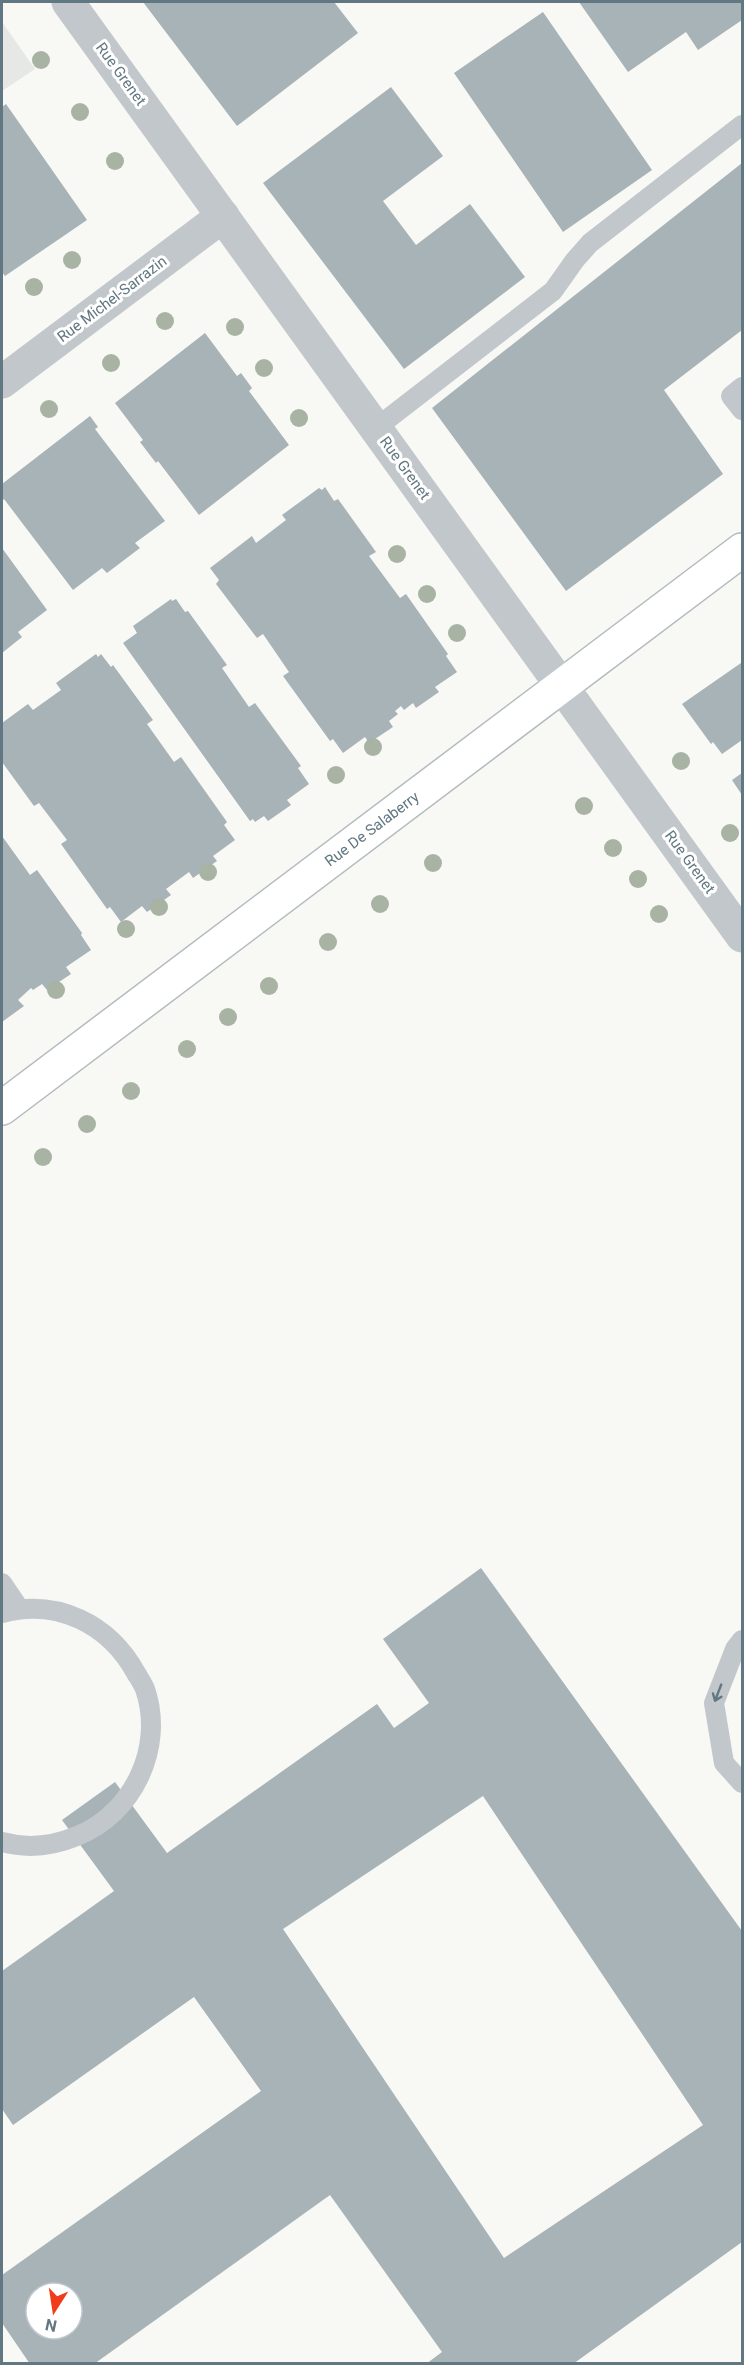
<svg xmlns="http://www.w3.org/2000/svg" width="744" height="2365" font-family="Roboto,sans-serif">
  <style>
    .built { fill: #e6e8e6 }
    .building { fill: #a7b3b7; fill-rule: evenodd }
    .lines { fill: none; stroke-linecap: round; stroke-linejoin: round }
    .secondary-casing { stroke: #b3bbbf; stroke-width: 36 }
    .service { stroke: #c1c7ca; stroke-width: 20 }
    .minor { stroke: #c1c7ca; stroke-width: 33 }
    .tertiary { stroke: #c1c7ca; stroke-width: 33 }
    .secondary { stroke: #fff; stroke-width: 33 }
    .tree { fill: #a8b3a3 }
    .oneway { stroke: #617782 }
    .labels { text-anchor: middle; stroke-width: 6; stroke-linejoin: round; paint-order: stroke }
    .street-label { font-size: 15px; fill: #617782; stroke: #fff }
  </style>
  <rect width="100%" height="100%" fill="#f8f8f5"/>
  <path class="built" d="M2,22L35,69L2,91Z"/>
  <path class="building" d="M143,2H334L358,33L237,126Z
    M579,2H742V20L698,50L686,32L628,72Z
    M543,12L652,170L563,232L454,73Z
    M391,87L443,156L383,201L416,245L470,204L525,277L404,369L263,183Z
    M6,104L87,220L5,276L2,272V107Z
    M742,163V330L664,390L723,474L566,591L432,408Z
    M205,333L237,376L241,373L252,388L249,391L289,445L199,515L158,461L156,463L140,442L143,440L115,403Z
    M90,416L98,427L95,429L165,521L135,543L140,548L107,573L102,568L73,590L4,499L2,501V484Z
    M325,487L334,501L338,499L376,552L369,556L400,598L406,594L448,654L446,656L457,672L435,687L439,692L416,708L413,703L404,710L401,706L395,711L398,714L389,721L393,727L369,743L365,737L343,753L333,739L330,741L283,676L289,672L263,634L257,638L216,584L219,580L210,568L252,536L256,543L286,520L282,515L319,488L322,490Z
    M2,548L47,610L18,632L22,637L2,653Z
    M171,599L172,601L176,599L185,612L188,611L227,665L222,668L249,707L255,703L301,766L298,768L309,784L287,800L291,805L268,821L264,816L255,822L253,819L250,821L123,643L137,633L133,626Z
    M96,654L98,657L101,654L111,667L113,665L153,720L147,724L174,762L181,757L227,822L224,825L235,840L213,856L217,861L193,878L189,872L166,889L171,895L147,912L142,906L121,922L110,907L107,909L61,844L67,840L39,803L34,806L2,762V723L28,704L33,710L61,690L56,683Z
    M741,663L742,740L722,754L713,742L711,744L682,704Z
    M742,773V795L732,780Z
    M2,836L30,875L37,870L82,933L81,935L91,950L66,967L71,974L47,990L42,984L33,990L31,988L18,1000L24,1006L2,1022Z
    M481,1568L742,1931V2242L573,2364H426L442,2352L330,2195L94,2364H30L2,2323V2275L261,2091L194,1997L13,2125L2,2109V1971L114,1891L62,1820L115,1782L167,1853L377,1704L394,1728L429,1703L383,1639ZM483,1796L703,2125L504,2258L283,1929ZM36,2293H72V2329H36Z"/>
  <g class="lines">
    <g class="secondary-casing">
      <path id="secondary" d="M2,1108L742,550"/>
    </g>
    <path class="service" d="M742,387L731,396L742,410
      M376,428L553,291L575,260L590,243L742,125
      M2,1583L19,1608
      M2,1613C57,1598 109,1624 136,1673C139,1678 143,1684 145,1689C165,1747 133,1814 77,1836C53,1846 27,1849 2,1842
      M742,1640L735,1649L714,1703L724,1763L742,1783"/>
    <path class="minor" d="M2,382L223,216"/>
    <path class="tertiary" d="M68,2L742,936"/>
    <use href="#secondary" class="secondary"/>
  </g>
  <g class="tree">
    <circle cx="41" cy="60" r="9"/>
    <circle cx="80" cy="112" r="9"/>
    <circle cx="115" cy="161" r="9"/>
    <circle cx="72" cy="260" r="9"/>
    <circle cx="34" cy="287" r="9"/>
    <circle cx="165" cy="321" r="9"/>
    <circle cx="235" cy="327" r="9"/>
    <circle cx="111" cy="363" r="9"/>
    <circle cx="264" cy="368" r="9"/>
    <circle cx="49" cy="409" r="9"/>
    <circle cx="299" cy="418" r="9"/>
    <circle cx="397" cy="554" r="9"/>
    <circle cx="427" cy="594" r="9"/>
    <circle cx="457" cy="633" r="9"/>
    <circle cx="373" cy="747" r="9"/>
    <circle cx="681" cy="761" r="9"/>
    <circle cx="336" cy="775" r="9"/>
    <circle cx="584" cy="806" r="9"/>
    <circle cx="730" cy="833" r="9"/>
    <circle cx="613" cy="848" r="9"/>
    <circle cx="433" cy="863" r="9"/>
    <circle cx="208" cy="872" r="9"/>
    <circle cx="638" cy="879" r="9"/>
    <circle cx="380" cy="904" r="9"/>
    <circle cx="159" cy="907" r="9"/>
    <circle cx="659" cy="914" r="9"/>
    <circle cx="126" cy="929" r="9"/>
    <circle cx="328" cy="942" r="9"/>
    <circle cx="269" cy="986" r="9"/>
    <circle cx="56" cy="990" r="9"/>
    <circle cx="228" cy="1017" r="9"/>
    <circle cx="187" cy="1049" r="9"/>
    <circle cx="131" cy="1091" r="9"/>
    <circle cx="87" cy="1124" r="9"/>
    <circle cx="43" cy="1157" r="9"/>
  </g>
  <defs><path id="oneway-shaft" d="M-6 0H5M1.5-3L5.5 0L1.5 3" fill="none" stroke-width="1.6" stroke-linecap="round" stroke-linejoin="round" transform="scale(1.5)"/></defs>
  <use class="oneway" href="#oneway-shaft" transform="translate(718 1693) rotate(111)"/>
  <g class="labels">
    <g class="street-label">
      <text transform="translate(121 74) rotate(54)" y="5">Rue Grenet</text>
      <text transform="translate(112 299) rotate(-37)" y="5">Rue Michel-Sarrazin</text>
      <text transform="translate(405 468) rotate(54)" y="5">Rue Grenet</text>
      <text transform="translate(372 829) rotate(-37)" y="5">Rue De Salaberry</text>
      <text transform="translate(690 862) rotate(54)" y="5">Rue Grenet</text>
    </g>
  </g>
  <rect width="744" height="2365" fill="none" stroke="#617782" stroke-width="6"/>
  <g transform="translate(54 2311) rotate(192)"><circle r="28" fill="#ffffff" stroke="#c0c9cd" stroke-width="1.5"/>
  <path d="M0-4.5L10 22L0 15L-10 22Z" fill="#f13c1c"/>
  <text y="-9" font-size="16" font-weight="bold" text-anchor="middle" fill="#617782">N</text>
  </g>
</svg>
